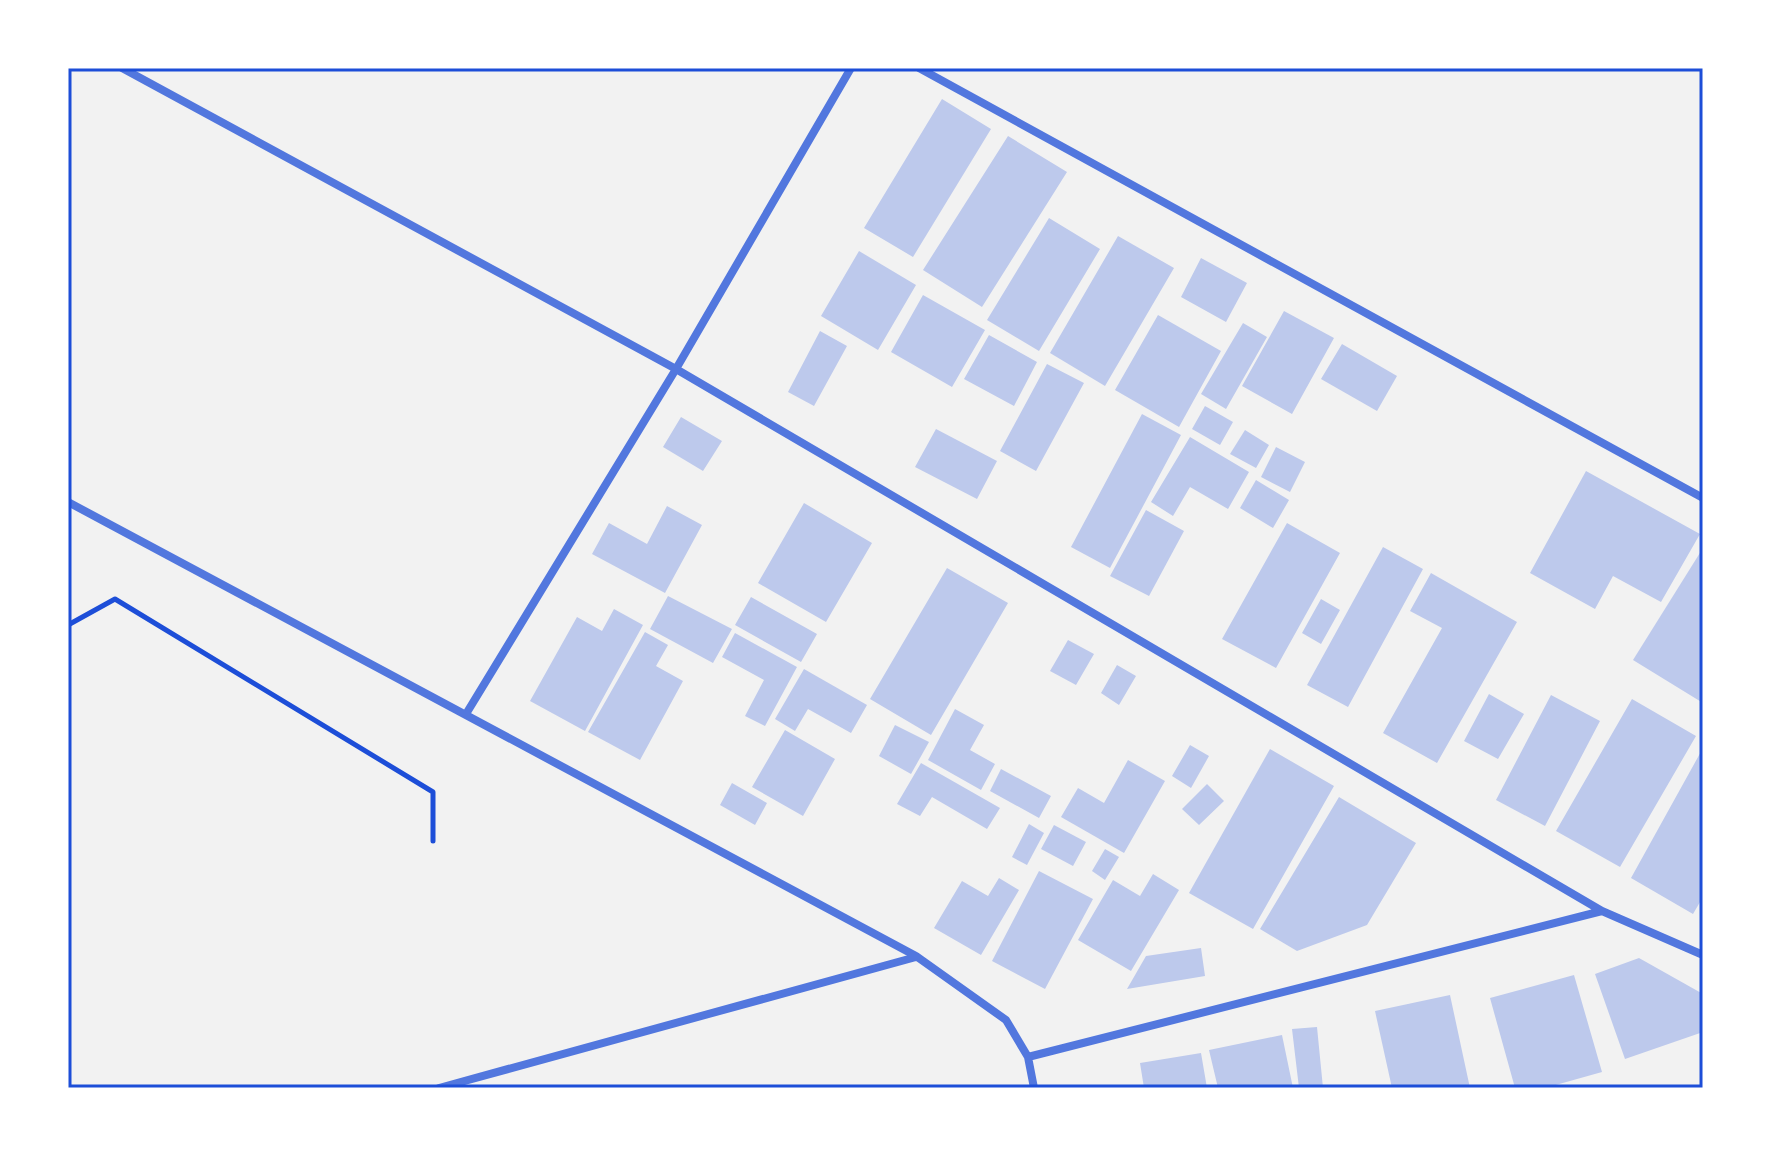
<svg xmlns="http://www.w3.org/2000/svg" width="1771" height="1156" font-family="'Open Sans',sans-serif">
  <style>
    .building { fill: #bdc9ec }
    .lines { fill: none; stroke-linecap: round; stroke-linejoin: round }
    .path { stroke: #1d4ed8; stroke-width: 5 }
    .minor { stroke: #5277de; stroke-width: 8 }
    .neatline { fill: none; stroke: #1d4ed8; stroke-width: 3 }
  </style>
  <rect width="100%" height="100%" fill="#f2f2f2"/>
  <path class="building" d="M942,99L991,129L913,257L864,228Z
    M1008,136L1067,172L982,307L923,270Z
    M1049,218L1100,249L1039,351L987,320Z
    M1118,236L1174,268L1105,386L1050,353Z
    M859,251L916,285L878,350L821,316Z
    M1201,258L1247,283L1226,322L1181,297Z
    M923,295L985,330L952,387L891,352Z
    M1284,311L1334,338L1292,414L1242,386Z
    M1158,315L1221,351L1179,427L1115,390Z
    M1243,323L1267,337L1226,409L1201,394Z
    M820,331L847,346L814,406L788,392Z
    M989,335L1037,362L1014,406L964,379Z
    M1342,344L1397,376L1377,411L1321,379Z
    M1047,364L1084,383L1036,471L1000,451Z
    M1205,406L1233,422L1220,445L1192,429Z
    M1142,414L1181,435L1110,568L1071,547Z
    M681,417L722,441L703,471L663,447Z
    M936,429L997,461L977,499L915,467Z
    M1245,430L1269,445L1256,468L1230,454Z
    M1190,437L1249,472L1228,509L1190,487L1173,516L1151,502Z
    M1276,447L1305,462L1290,492L1261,477Z
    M1586,471L1700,534L1661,602L1613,576L1595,609L1530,573Z
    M1256,480L1289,500L1273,528L1240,508Z
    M804,503L872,543L826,622L758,583Z
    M667,506L702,525L665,593L592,554L609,523L647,544Z
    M1146,510L1184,531L1149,596L1110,576Z
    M1287,523L1340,553L1276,668L1222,639Z
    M1383,547L1423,569L1348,707L1307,685Z
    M1703,548V703L1633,660Z
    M947,568L1008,603L931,735L870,699Z
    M1431,573L1517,622L1437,763L1383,733L1442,628L1410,611Z
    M668,596L732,629L713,663L650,629Z
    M751,597L817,634L801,662L735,625Z
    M1321,599L1340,610L1321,644L1302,633Z
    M614,609L643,625L585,731L530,701L577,617L602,631Z
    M645,632L668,645L656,666L683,681L640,760L588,732Z
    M735,633L797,667L765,726L745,716L764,680L722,657Z
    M1068,640L1094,654L1076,685L1050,671Z
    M1117,665L1136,676L1119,705L1101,693Z
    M804,669L867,705L851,733L808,709L795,731L775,719Z
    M1489,694L1524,714L1498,759L1464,741Z
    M1551,695L1600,721L1545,826L1496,800Z
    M1632,699L1696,736L1620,867L1556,831Z
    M955,709L984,725L970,750L995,764L981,790L928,760Z
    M895,725L929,742L911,774L879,756Z
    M785,730L835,759L803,816L752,787Z
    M1190,745L1209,756L1191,788L1172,776Z
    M1703,748V897L1693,914L1631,878Z
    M1270,749L1334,786L1253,929L1189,893Z
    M1128,760L1165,781L1124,853L1061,817L1078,788L1104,803Z
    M921,763L1000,808L987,829L932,797L920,816L897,804Z
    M1001,769L1051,796L1039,818L990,791Z
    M732,783L767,803L755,825L720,805Z
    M1207,784L1224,801L1199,825L1182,809Z
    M1339,797L1416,843L1367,925L1297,951L1260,929Z
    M1029,824L1044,833L1027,865L1012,857Z
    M1054,825L1086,842L1073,866L1041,849Z
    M1105,849L1119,857L1105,880L1092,871Z
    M1039,871L1093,899L1045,989L992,961Z
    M1153,874L1179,890L1131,971L1078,940L1113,880L1140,896Z
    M999,878L1019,890L981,955L934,928L962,881L988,896Z
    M1201,948L1205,976L1127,989L1146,956Z
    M1639,958L1703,994V1032L1625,1059L1595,974Z
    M1574,975L1602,1072L1545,1088H1515L1490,998Z
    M1450,995L1470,1088H1392L1375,1011Z
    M1317,1027L1323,1088H1299L1292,1029Z
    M1282,1035L1293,1088H1218L1209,1050Z
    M1201,1053L1207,1088H1144L1140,1063Z"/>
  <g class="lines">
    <path class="path" d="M68,625L115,599L433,792V841"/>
    <path class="minor" d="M122,68L676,369L1602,911L1703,955
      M919,68L1703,498
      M68,502L916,956L1006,1020L1028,1057L1034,1088
      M466,714L676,369L851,68
      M1028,1057L1602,911
      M439,1088L916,957"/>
  </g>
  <rect width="1771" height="1156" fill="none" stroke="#ffffff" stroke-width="140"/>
  <rect x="70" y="70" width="1631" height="1016" class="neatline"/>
</svg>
